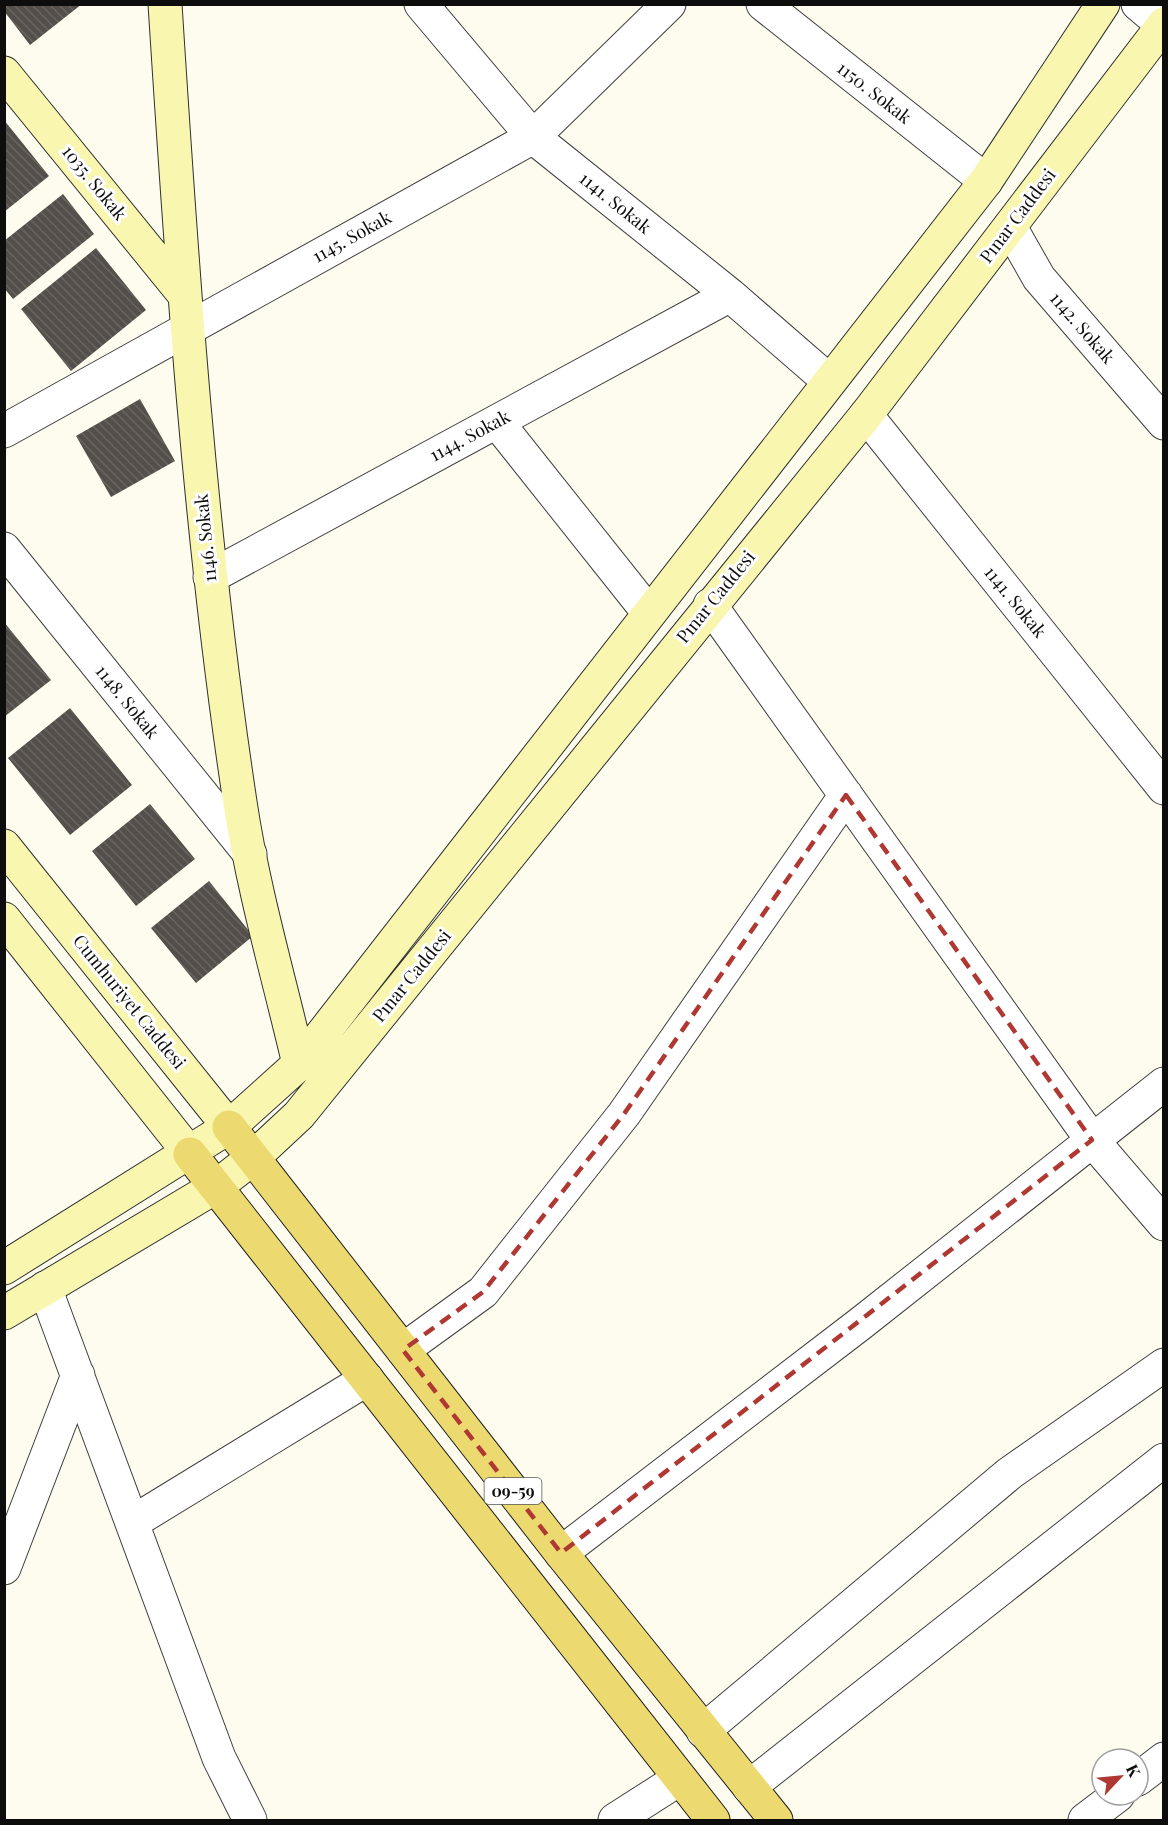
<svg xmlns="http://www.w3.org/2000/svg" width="1168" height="1825" font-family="'Playfair Display',serif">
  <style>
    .building { fill: url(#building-back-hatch) }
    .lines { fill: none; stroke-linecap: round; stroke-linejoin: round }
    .street-casing { stroke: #404040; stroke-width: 35 }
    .secondary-casing { stroke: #2f2f2f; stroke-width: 35 }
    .primary-casing { stroke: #1e1e1e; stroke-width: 35 }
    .street { stroke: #fff; stroke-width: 33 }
    .secondary { stroke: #f8f6af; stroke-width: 33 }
    .primary { stroke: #ecd970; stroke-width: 33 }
    .marked { fill: none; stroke: #b03832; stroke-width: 4.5; stroke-dasharray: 12 8; stroke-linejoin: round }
    .labels { text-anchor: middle; stroke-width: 6; stroke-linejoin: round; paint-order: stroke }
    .shield { fill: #fff; stroke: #565656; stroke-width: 1.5 }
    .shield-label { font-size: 16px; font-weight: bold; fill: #0d0d0d }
    .street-label { font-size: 18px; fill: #0d0d0d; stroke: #fff }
  </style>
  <defs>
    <pattern id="building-back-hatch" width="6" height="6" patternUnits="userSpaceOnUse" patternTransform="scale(1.5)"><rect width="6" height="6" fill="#544f4a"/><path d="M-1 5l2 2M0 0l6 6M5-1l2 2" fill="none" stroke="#686460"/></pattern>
  </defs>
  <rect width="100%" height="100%" fill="#fdfcee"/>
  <path class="building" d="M4,4H82L30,45L4,11Z
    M4,120L49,176L4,212Z
    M63,194L94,234L13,299L4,288V241Z
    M96,248L146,310L71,371L21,309Z
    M140,399L175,461L111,497L76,436Z
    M4,622L51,680L4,717Z
    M70,708L132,785L70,835L8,758Z
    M150,804L195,859L136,906L92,851Z
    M209,881L253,936L196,983L151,928Z"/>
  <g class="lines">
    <g class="street-casing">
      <path id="street" d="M421,4L533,137L730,295L829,381
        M763,4L986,181
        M1138,4L1164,26
        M1010,227L1039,278L1164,423
        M866,415L1164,788
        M497,422L649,613
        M4,431L533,137L669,4
        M4,549L250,854
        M210,577L730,295
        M710,605L1092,1140L1164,1224
        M45,1288L219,1758L250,1820
        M403,1350L483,1292L624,1114L846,795
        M133,1522L367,1379
        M561,1553L860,1324L1164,1084
        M4,1568L78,1375
        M703,1731L1010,1473L1164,1365
        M1138,1779L1164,1759
        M749,1787L1164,1460
        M615,1820L679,1779
        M1085,1820L1118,1795"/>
    </g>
    <g class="secondary-casing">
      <path id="secondary" d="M165,4C182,271 200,538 240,802C253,890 279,978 299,1064
        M4,73L183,293
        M4,846L229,1127
        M4,919L190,1154
        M4,1268L229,1127L299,1064L986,181L1103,4
        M4,1313L217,1186L254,1157L299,1115L866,415L1164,24"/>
    </g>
    <g class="primary-casing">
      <path id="primary" d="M229,1127L561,1553L776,1820
        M190,1154L713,1820"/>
    </g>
    <use href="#street" class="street"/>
    <use href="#secondary" class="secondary"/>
    <use href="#primary" class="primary"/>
  </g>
  <path class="marked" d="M846,795L1092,1140L561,1553L403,1350L483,1292L624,1114Z"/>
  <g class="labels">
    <rect class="shield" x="484.5" y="1478" width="57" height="26" rx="4.5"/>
    <g class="shield-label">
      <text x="513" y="1497">09-59</text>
    </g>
    <g class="street-label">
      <text transform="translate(874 93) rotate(38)" y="6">1150. Sokak</text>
      <text transform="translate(94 183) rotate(51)" y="6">1035. Sokak</text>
      <text transform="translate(615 203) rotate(39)" y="6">1141. Sokak</text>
      <text transform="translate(1018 216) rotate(-53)" y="6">Pınar Caddesi</text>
      <text transform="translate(352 237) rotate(-29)" y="6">1145. Sokak</text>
      <text transform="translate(1082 328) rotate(49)" y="6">1142. Sokak</text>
      <text transform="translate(470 436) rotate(-28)" y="6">1144. Sokak</text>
      <text transform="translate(206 538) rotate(-96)" y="6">1146. Sokak</text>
      <text transform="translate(716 597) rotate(-51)" y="6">Pınar Caddesi</text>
      <text transform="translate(1015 602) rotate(51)" y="6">1141. Sokak</text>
      <text transform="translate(127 702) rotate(51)" y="6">1148. Sokak</text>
      <text transform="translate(412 976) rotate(-51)" y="6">Pınar Caddesi</text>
      <text transform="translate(129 1002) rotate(51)" y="6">Cumhuriyet Caddesi</text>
    </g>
  </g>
  <rect width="1168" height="1825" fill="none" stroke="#0d0d0d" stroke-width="12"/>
  <g transform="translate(1120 1777) rotate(64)"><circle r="28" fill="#ffffff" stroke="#9e9e9e" stroke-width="1.5"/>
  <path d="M0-4.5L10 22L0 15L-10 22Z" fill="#b03832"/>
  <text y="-9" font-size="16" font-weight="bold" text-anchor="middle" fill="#0d0d0d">K</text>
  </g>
</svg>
